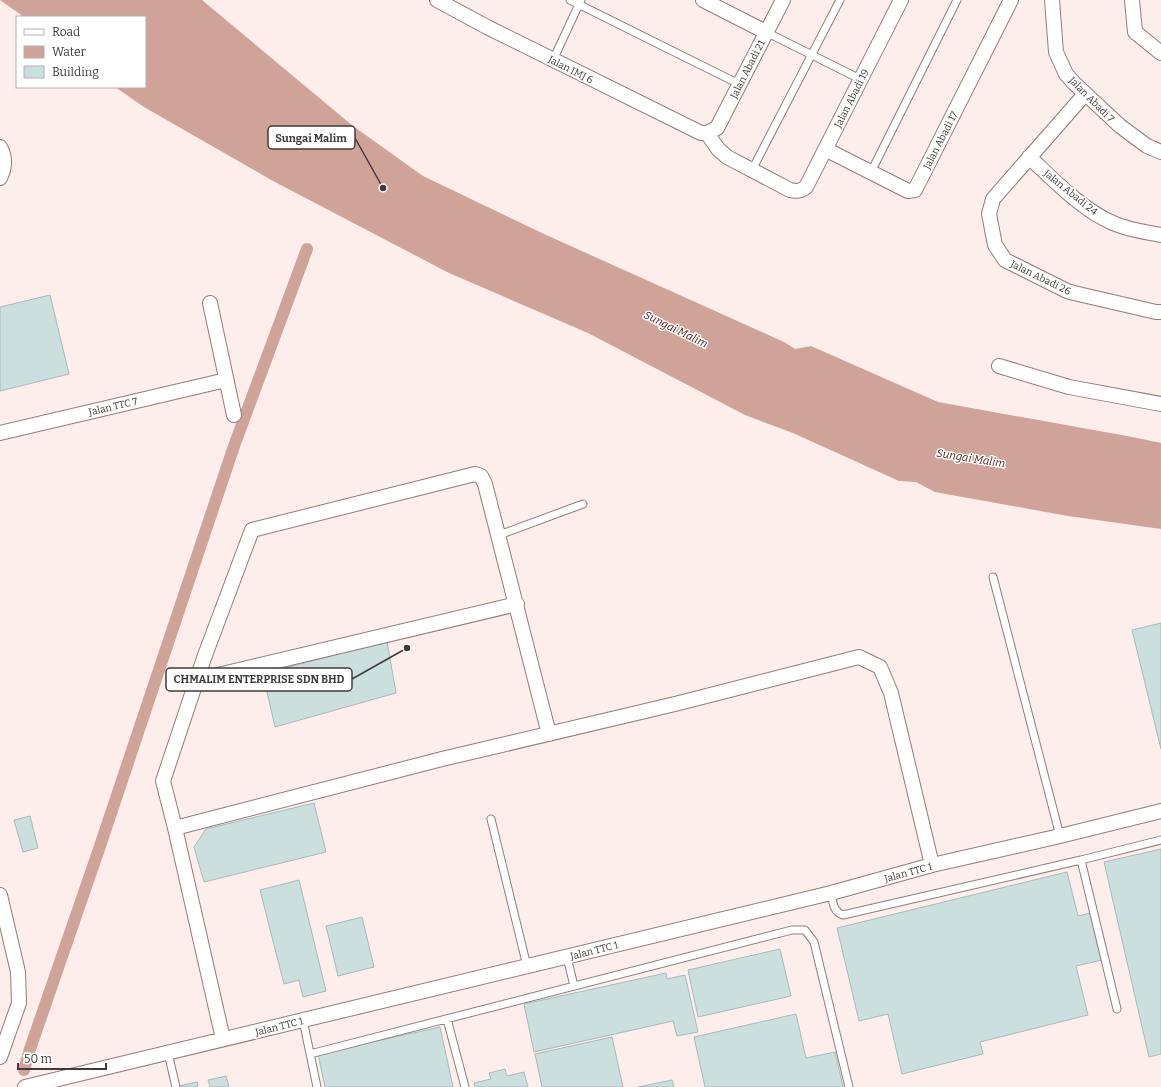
<svg xmlns="http://www.w3.org/2000/svg" width="1161" height="1087" font-family="Bitter,serif">
  <style>
    .water { fill: #d0a399 }
    .lines { fill: none; stroke-linecap: round; stroke-linejoin: round }
    .canal { stroke: #d0a399; stroke-width: 12 }
    .building { fill: #ccdfdf; stroke: #a7b9b9 }
    .service-casing { stroke: #8e7e7a; stroke-width: 9 }
    .minor-casing { stroke: #8e7e7a; stroke-width: 16 }
    .service { stroke: #fff; stroke-width: 7 }
    .minor { stroke: #fff; stroke-width: 14 }
    .labels { text-anchor: middle; stroke-width: 3; stroke-linejoin: round; paint-order: stroke }
    .street-label { font-size: 10px; fill: #413a38; stroke: #fff }
    .water-label { font-size: 11px; font-style: italic; fill: #4d160d; stroke: #fff }
    .leader { fill: none; stroke: #413a38; stroke-width: 1.5 }
    .callout-dot { fill: #413a38; stroke: #fff; stroke-width: 1.5 }
    .callout { fill: #fff; stroke: #413a38; stroke-width: 1.5 }
    .callout-label { font-size: 11px; text-anchor: middle; font-weight: bold; fill: #413a38 }
  </style>
  <rect width="100%" height="100%" fill="#fdeeeb"/>
  <path class="water" d="M0,0H202L353,126L423,176L544,234L784,342L795,349L811,346L938,402L1127,436L1161,443V529L1068,516L935,492L916,482L899,481L793,433L745,415L588,333L449,273L273,181L144,107L115,87H145V17H24Z"/>
  <g class="lines">
    <path class="canal" d="M24,1070L30,1049L99,849L234,446L307,249"/>
  </g>
  <path class="building" d="M50,295L69,374L0,391V307Z
    M1161,623V749L1132,630Z
    M387,641L396,693L275,727L263,674Z
    M314,803L326,852L204,882L194,847L206,829Z
    M30,816L38,848L23,852L14,820Z
    M1161,849V1054L1149,1057L1104,862Z
    M1067,872L1078,916L1090,913L1102,960L1076,966L1088,1015L980,1042L983,1054L902,1074L888,1014L859,1021L837,928Z
    M299,880L326,991L303,997L299,980L284,984L260,890Z
    M362,917L374,967L338,976L326,926Z
    M780,949L791,996L698,1017L688,970Z
    M666,973L667,979L685,975L698,1032L677,1036L673,1021L534,1052L524,1004Z
    M796,1014L806,1058L835,1052L843,1087H705L694,1037Z
    M440,1027L453,1087H325L318,1054Z
    M612,1037L623,1087H542L535,1054Z
    M505,1069L507,1076L524,1072L528,1087H475L474,1083L491,1079L489,1073Z
    M226,1076L229,1087H210L208,1080Z
    M672,1080L674,1087H638Z
    M197,1082L198,1087H179V1086Z"/>
  <g class="lines">
    <g class="service-casing">
      <path id="service" d="M570,0L739,84
        M766,32L860,79
        M553,60L581,0
        M752,170L840,0
        M871,172L957,0
        M499,535L583,504
        M993,577L1060,836
        M491,819L527,966
        M831,893C833,902 833,912 843,915L1081,860
        M567,957L574,986
        M1117,1009L1081,860L1161,840
        M447,1019L465,1087
        M303,1020L317,1087
        M168,1053L176,1087
        M310,1054L792,930H805L814,942L849,1087"/>
    </g>
    <g class="minor-casing">
      <path id="minor" d="M437,0L487,27L701,133H707L717,128L783,0
        M703,0L766,32
        M1052,0L1056,52L1066,74L1074,83L1120,126L1147,146L1161,152
        M1132,0L1135,32L1161,53
        M1085,94L993,199L989,214L995,245L1005,260L1067,291L1074,293L1156,312H1161
        M707,133L718,149L727,157L790,190C797,192 801,191 806,187L901,0
        M0,147C6,158 5,167 0,178
        M825,149L908,191L915,190L1011,0
        M1029,157C1054,180 1082,210 1113,223C1128,230 1146,232 1161,235
        M210,303L234,415
        M999,366L1069,387L1161,404
        M0,433L226,380
        M197,680L517,604
        M175,828L442,759L675,704L859,657L880,667L891,693L932,865
        M0,895L18,972L19,1003L0,1057
        M223,1039L175,828L163,781L204,658L252,530L475,474L481,476L485,484L549,734
        M25,1087L831,893L932,865L1060,836L1161,811"/>
    </g>
    <use href="#service" class="service"/>
    <use href="#minor" class="minor"/>
  </g>
  <g class="labels">
    <g class="street-label">
      <text transform="translate(571 69) rotate(27)" y="4">Jalan IMJ 6</text>
      <text transform="translate(747 69) rotate(-63)" y="4">Jalan Abadi 21</text>
      <text transform="translate(851 98) rotate(-63)" y="4">Jalan Abadi 19</text>
      <text transform="translate(1092 99) rotate(45)" y="4">Jalan Abadi 7</text>
      <text transform="translate(940 140) rotate(-63)" y="4">Jalan Abadi 17</text>
      <text transform="translate(1071 192) rotate(39)" y="4">Jalan Abadi 24</text>
      <text transform="translate(1041 277) rotate(26)" y="4">Jalan Abadi 26</text>
      <text transform="translate(113 406) rotate(-13)" y="4">Jalan TTC 7</text>
      <text transform="translate(908 872) rotate(-15)" y="4">Jalan TTC 1</text>
      <text transform="translate(594 950) rotate(-14)" y="4">Jalan TTC 1</text>
      <text transform="translate(279 1026) rotate(-14)" y="4">Jalan TTC 1</text>
    </g>
    <g class="water-label">
      <text transform="translate(676 329) rotate(26)" y="4">Sungai Malim</text>
      <text transform="translate(971 458) rotate(9)" y="4">Sungai Malim</text>
    </g>
  </g>
  <path class="leader" d="M383 188L355 138M407 648L352 679"/>
  <g class="callout-dot">
    <circle cx="383" cy="188" r="4"/>
    <circle cx="407" cy="648" r="4"/>
  </g>
  <g class="callout">
    <rect x="268" y="126" width="87" height="23" rx="4"/>
    <rect x="166" y="668" width="186" height="23" rx="4"/>
  </g>
  <g class="callout-label">
    <text x="311" y="142">Sungai Malim</text>
    <text x="259" y="683">CHMALIM ENTERPRISE SDN BHD</text>
  </g>
  <rect x="16" y="16" width="130" height="72" fill="#ffffff" stroke="#b3b0af"/>
  <rect x="24" y="29" width="20" height="6" fill="#ffffff" stroke="#b3b0af"/>
  <text x="52" y="36" font-size="12" fill="#413a38">Road</text>
  <rect x="24" y="46" width="20" height="12" fill="#d0a399" stroke="#b3b0af"/>
  <text x="52" y="56" font-size="12" fill="#413a38">Water</text>
  <rect x="24" y="66" width="20" height="12" fill="#ccdfdf" stroke="#b3b0af"/>
  <text x="52" y="76" font-size="12" fill="#413a38">Building</text>
  <path d="M18 1063v6h88v-6" fill="none" stroke="#413a38" stroke-width="2"/>
  <text x="24" y="1063" font-size="12" fill="#413a38" stroke="#ffffff" stroke-width="3" paint-order="stroke">50 m</text>
</svg>
